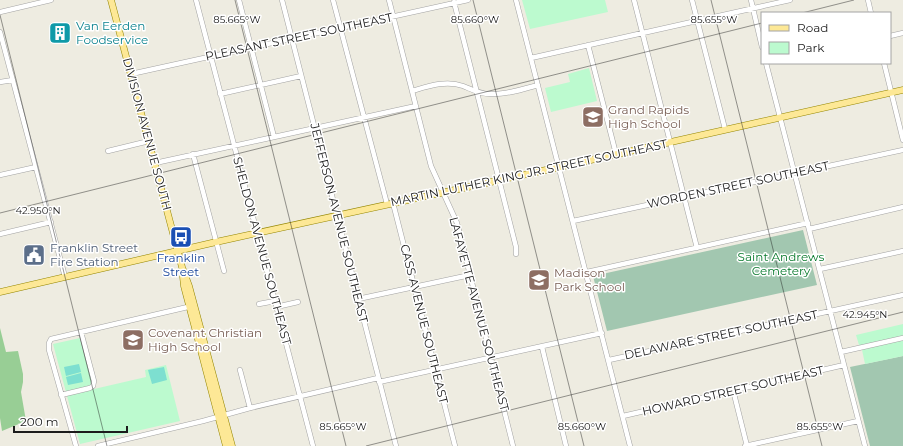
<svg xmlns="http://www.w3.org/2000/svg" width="903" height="446" font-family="Montserrat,sans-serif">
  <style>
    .forest { fill: #98ce95 }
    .cemetery { fill: #a2c7b0 }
    .park { fill: #bcfacf }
    .pitch { fill: #7ddfd0 }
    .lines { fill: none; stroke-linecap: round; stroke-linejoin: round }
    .minor-casing { stroke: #a3a3a3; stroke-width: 5.5 }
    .major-casing { stroke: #938500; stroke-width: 7 }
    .minor { stroke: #fff; stroke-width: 4.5 }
    .major { stroke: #fde896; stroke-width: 6 }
    .ticks { fill: none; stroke: #1c1c1c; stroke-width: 1; stroke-opacity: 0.45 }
    .labels { text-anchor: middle; stroke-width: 3; stroke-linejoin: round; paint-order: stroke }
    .culture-label { font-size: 12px; fill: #0d838f; stroke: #fff; text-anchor: start }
    .street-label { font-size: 12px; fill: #1c1c1c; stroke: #fff }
    .education-label { font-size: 12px; fill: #785e54; stroke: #fff; text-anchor: start }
    .service-label { font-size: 12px; fill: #4e5e75; stroke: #fff; text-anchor: start }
    .park-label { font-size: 12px; fill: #097a2d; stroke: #fff }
    .transit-label { font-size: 12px; fill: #164399; stroke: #fff }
    .ticks-label { font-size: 10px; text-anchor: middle; fill: #1c1c1c; stroke: #fff; stroke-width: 3; stroke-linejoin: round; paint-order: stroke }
  </style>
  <rect width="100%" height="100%" fill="#eeece1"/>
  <path class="forest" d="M0,328L6,352L18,351L23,374V382L21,392L26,421L2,431L0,418Z"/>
  <path class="cemetery" d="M803,230L817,285L607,331L593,276Z
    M903,356V446H870L850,367Z"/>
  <path class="park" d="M522,0H605L608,12L530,29Z
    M589,68L597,101L551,112L545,88L570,82L568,74Z
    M903,324V356L865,364L861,345H859L856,335Z
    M80,338L94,389L146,377L145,370L166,365L180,421L80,444L53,344Z"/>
  <path class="pitch" d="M79,364L81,372L66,376L64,367Z
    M164,367L167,380L152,384L148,370Z
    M81,373L83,382L68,385L66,377Z"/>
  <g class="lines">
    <g class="minor-casing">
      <path id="minor" d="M196,0L313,446
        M239,0L274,137
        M282,0L396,446
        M333,0L387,204
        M389,0L431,166L457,223L513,446
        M516,0L630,446
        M634,0L697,248
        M692,0L725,129
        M751,0L762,47
        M868,0L871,13
        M454,2L516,247V254
        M0,12L51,0
        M0,32L65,277
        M890,36L903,33
        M588,45L616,154
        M531,58L790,0
        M766,63L865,446
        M884,63L903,140
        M131,74L468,0
        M0,82L13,80
        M412,91C429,86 446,80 463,86C473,90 480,94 490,94C506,95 523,89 538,85
        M220,94L301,76
        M108,151L149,141
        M193,154L224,271
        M155,163L416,106
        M0,175L36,167
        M393,203L455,446
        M573,221L903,150
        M809,229L903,207
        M0,234L51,222
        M820,269L903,251
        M587,272L808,223
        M358,299L470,275
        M259,304L275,301
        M276,307L298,302
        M542,347L566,446
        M841,352L903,338
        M609,360L903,295
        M240,370L250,408
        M379,382L602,333
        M733,390L747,446
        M61,395L90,388L93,386L94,381L81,332
        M623,416L844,365
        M76,446L49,350V343L51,339L192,306
        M98,446L203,421L250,408L378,378
        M745,446L858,421"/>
    </g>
    <g class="major-casing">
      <path id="major" d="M111,0L182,267L189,286L232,446
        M183,277L184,286L226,446
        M0,292L216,242L555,168L903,90"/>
    </g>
    <use href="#minor" class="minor"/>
    <use href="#major" class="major"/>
  </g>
  <path class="ticks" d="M235,0L346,446M473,0L584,446M711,0L822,446M802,13L854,0M0,15L107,446M0,213L762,23M366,446L903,312"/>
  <defs>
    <g id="building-square" transform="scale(1.15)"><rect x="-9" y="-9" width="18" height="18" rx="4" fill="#0f9aa8" stroke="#fff"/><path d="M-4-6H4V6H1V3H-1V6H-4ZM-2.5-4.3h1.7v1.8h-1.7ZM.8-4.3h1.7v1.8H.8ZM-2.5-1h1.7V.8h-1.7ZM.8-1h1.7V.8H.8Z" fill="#fff"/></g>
    <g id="school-square" transform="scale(1.15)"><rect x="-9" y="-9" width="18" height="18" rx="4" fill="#8d6e63" stroke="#fff"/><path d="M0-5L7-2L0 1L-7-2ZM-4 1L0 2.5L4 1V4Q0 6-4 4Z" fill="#fff"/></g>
    <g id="bus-square" transform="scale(1.15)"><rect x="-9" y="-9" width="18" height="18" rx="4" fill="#1a4fb4" stroke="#fff"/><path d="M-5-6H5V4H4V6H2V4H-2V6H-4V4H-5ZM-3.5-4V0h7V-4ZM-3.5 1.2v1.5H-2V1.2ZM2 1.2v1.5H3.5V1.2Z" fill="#fff"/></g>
    <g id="civic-square" transform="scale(1.15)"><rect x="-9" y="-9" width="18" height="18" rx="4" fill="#5c6f8a" stroke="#fff"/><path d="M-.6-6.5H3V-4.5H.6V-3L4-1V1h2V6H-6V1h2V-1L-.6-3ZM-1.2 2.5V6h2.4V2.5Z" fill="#fff"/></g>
  </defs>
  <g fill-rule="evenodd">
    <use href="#building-square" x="60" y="33"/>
    <use href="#school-square" x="593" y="117"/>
    <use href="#bus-square" x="181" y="237"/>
    <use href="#civic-square" x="34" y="255"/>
    <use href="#school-square" x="539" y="280"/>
    <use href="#school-square" x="133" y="340"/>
  </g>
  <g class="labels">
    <g class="culture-label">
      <text x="76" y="30">Van Eerden<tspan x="76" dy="14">Foodservice</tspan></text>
    </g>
    <g class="street-label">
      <text transform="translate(299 37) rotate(-12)" y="4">PLEASANT STREET SOUTHEAST</text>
      <text transform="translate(147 134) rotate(75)" y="4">DIVISION AVENUE SOUTH</text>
      <text transform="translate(529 173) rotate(-12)" y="4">MARTIN LUTHER KING JR. STREET SOUTHEAST</text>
      <text transform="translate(738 185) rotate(-12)" y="4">WORDEN STREET SOUTHEAST</text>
      <text transform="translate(339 223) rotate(76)" y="4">JEFFERSON AVENUE SOUTHEAST</text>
      <text transform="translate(262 251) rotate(75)" y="4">SHELDON AVENUE SOUTHEAST</text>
      <text transform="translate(479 314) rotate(75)" y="4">LAFAYETTE AVENUE SOUTHEAST</text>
      <text transform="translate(424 324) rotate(76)" y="4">CASS AVENUE SOUTHEAST</text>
      <text transform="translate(721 335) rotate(-12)" y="4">DELAWARE STREET SOUTHEAST</text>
      <text transform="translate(733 391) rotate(-13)" y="4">HOWARD STREET SOUTHEAST</text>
    </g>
    <g class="education-label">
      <text x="608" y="114">Grand Rapids<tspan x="608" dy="14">High School</tspan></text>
      <text x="554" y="277">Madison<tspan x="554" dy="14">Park School</tspan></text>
      <text x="148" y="337">Covenant Christian<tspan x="148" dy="14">High School</tspan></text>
    </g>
    <g class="service-label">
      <text x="50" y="252">Franklin Street<tspan x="50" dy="14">Fire Station</tspan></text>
    </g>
    <g class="park-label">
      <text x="781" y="261">Saint Andrews<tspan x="781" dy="14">Cemetery</tspan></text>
    </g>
    <g class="transit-label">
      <text x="181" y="262">Franklin<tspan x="181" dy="14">Street</tspan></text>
    </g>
  </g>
  <g class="ticks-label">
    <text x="237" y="23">85.665°W</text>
    <text x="475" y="23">85.660°W</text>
    <text x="714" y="23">85.655°W</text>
    <text x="38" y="214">42.950°N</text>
    <text x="865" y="318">42.945°N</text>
    <text x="343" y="430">85.665°W</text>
    <text x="582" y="430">85.660°W</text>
    <text x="820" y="430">85.655°W</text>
  </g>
  <rect x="761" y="12" width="130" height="52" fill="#ffffff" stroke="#a4a4a4"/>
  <rect x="769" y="25" width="20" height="6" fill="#fde896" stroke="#a4a4a4"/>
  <text x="797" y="32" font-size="12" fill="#1c1c1c">Road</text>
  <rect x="769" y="42" width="20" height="12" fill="#bcfacf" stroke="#a4a4a4"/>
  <text x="797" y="52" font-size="12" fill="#1c1c1c">Park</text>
  <path d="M14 426v6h113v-6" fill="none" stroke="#1c1c1c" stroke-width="2"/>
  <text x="20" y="426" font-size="12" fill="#1c1c1c" stroke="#ffffff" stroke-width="3" paint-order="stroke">200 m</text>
</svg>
